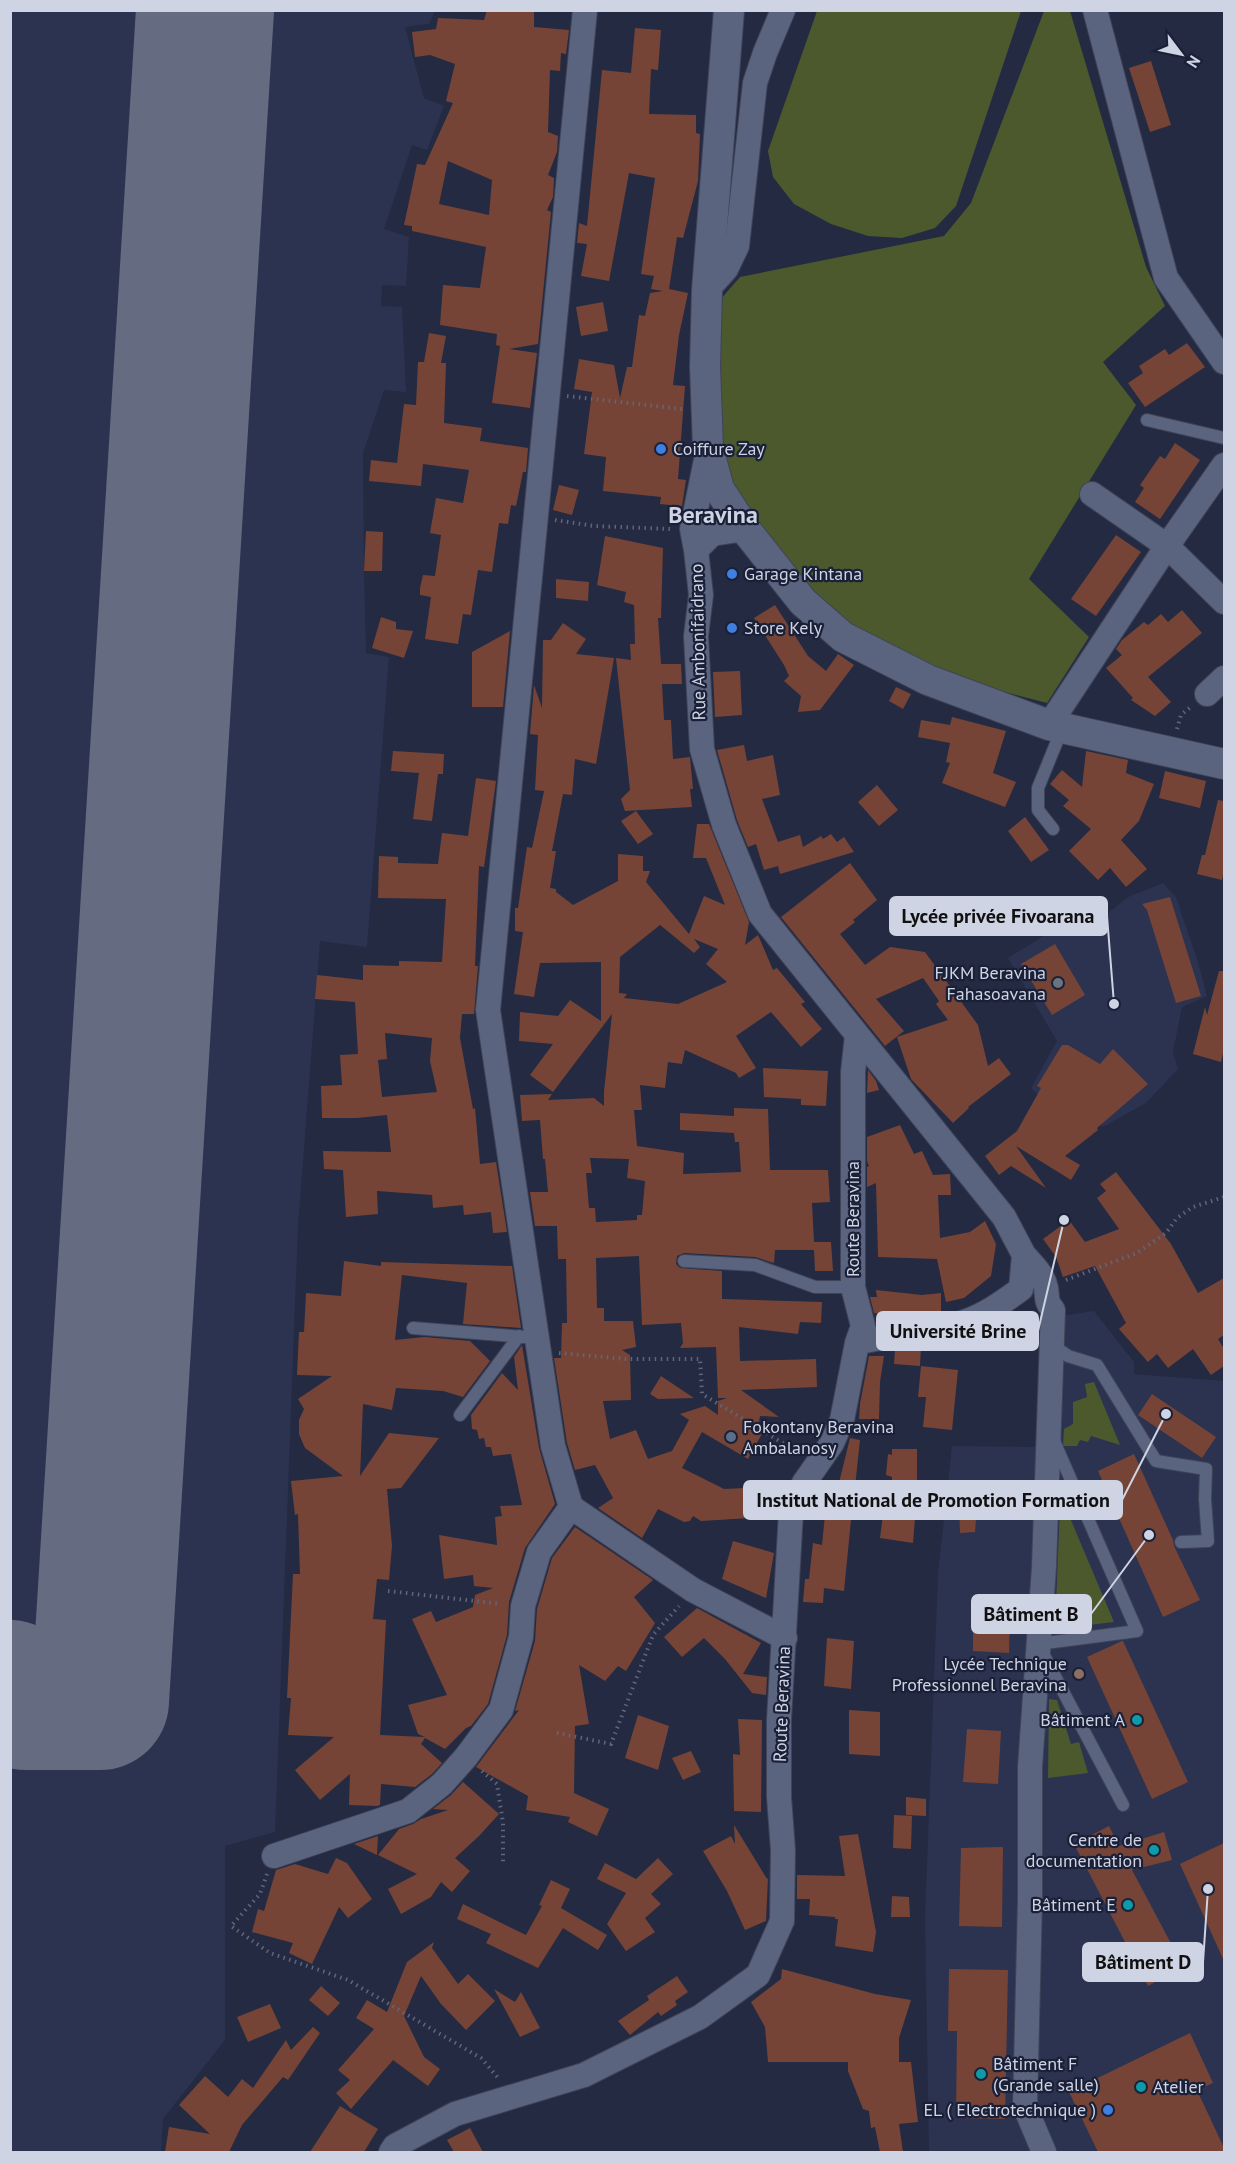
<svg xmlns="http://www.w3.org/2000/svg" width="1235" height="2163" font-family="'PT Sans',sans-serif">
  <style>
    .built { fill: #2b3350 }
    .green { fill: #4b592d }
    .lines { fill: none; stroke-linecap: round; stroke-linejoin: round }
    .runway { stroke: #656b80; stroke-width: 138 }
    .building { fill: #764436; fill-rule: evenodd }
    .service-casing { stroke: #3f4458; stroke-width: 14 }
    .minor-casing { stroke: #3f4458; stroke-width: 26 }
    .tertiary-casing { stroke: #3f4458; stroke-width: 32 }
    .path { stroke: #60667b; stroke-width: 4; stroke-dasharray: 1.5 4.5; stroke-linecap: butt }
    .service { stroke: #5b647f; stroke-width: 12 }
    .minor { stroke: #5b647f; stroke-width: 24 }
    .tertiary { stroke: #5b647f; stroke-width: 30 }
    .shop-dot { fill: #3f7fe0; stroke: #1a2037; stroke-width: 2 }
    .worship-dot { fill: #6b7280; stroke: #1a2037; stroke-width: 2 }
    .service-dot { fill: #5c6f8a; stroke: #1a2037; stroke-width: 2 }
    .education-dot { fill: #8d6e63; stroke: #1a2037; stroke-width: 2 }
    .culture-dot { fill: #0f9aa8; stroke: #1a2037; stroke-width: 2 }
    .labels { text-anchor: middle; stroke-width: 4.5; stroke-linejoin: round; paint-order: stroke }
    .poi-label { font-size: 18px; fill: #cfd4e4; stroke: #1a2037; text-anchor: start }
    .street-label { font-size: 18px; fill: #cfd4e4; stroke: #1a2037 }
    .district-label { font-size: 24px; font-weight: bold; fill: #cfd4e4; stroke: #1a2037 }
    .leader { fill: none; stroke: #cfd4e4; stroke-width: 2 }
    .callout-dot { fill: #cfd4e4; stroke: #1a2037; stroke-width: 2 }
    .callout { fill: #cfd4e4; stroke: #cfd4e4; stroke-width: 2 }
    .callout-label { font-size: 20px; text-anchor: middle; font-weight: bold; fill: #111 }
  </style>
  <rect width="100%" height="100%" fill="#232a42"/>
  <path class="built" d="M11,11H435L429,24L405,27L424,98L444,106L427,150L412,145L384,229L409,237L406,286L382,285L381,306L402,307L406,392L384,390L363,453L364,571L366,653L389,657L367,947L320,941L298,1226L275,1832L225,1846V2040L163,2119L161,2152H11Z
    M1163,883L1176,897L1198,962L1207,996L1182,1007L1173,1052L1178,1069L1146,1103L1103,1127L1084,1110L1042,1099L1031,1088L1057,1041L1008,958L1050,932L1077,935L1092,926L1128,897Z
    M1094,1311L1134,1362V1374L1224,1381V2152H929L925,1918L938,1573L952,1446L1036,1447L1040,1319Z"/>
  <path class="green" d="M817,11H1021L956,206L935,228L902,238L868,236L831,224L794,204L773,177L768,151Z
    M1044,11H1070L1146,267L1165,306L1103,362L1136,405L1029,579L1089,637L1047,703L977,685L896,654L824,605L728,484L711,426L713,308L740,277L944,236L971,203Z
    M1094,1382L1120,1445L1091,1436L1088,1442L1080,1440L1077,1446H1063L1064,1429L1073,1424V1402L1087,1397L1085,1384Z
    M1065,1506L1114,1622L1055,1629L1060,1507Z
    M1049,1699L1057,1700L1071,1744L1079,1742L1088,1773L1048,1778Z"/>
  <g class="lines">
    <path class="runway" d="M10,1689L26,1701H100L205,10"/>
  </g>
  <path class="building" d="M487,10H534V27L569,30L566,54L561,53L560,71L550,70L548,132L558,136L557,152L548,175L554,178L553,197L547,210L551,212L538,344L509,349L537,353L530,408L492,403L500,346L496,345L497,334L440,325L443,285L480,288L486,247L412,231V226L404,225L417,164L425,165L453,103L446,101L455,64L430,55L415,57L412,32L436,29L438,18L484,20ZM448,161L492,180L489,215L439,204Z
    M635,28L661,30L658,70L651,69L649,114L696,115V133L700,134L698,181L683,238L677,237L669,289L688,293L679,335L673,385L685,386L678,479L686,480L682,506L660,504L661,497L603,491L606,457L584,454L592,392L574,389L579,359L614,365L620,398L627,367H632L639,315L645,316L650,293L663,291L651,289L654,276L641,274L655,178L629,173L609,281L581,276L587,244L577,243L579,223L587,226L602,70L631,73Z
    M1151,61L1171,125L1150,132L1129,68Z
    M603,302L608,331L581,336L576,307Z
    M429,333L446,336L441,363H446L444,423L482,428L480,441L528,448L526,472H523L516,506L511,505L508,524L499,523L492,572L478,570L471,615L463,614L458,644L425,639L431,597L420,595V588L423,575L435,576L441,535L430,533L436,498L463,503L469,470L423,464L421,486L369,481L371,460L397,463L404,404L416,405L418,362H424Z
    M1187,343L1205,367L1145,407L1128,383L1143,373L1139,366L1165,349L1169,355Z
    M1175,443L1200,460L1160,519L1135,502L1144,488L1140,485L1160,456L1165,459Z
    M559,485L579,490L572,515L553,510Z
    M366,531L383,532L382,571H364Z
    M1116,535L1141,552L1096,616L1071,599Z
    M605,536L663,548L661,618H658L661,664H681L682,684H662L664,720H671L673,759L690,757L693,789H690L692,807L625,811L621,799L630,790L616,658L631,660L630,644H635L634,605L624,602L626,592L597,585Z
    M556,579L589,582L588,601L556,598Z
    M775,605L808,656L826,671L838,654L854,665L820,710L798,712L801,696L784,681L789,676L784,665L754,618Z
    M1182,610L1202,633L1148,677L1171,702L1155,716L1131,700L1133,698L1106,668L1122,655L1116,649L1122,640L1144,622L1148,625L1161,614L1168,622Z
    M381,617L396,622V629L413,631L404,658L372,648Z
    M563,623L586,639L576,654L614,658L596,764L575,759L572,795L563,794L552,851H556L550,888L556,889V892L573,905L618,881V854L643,856V871H650L646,882L689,934L704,896L725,905L706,858H693L697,824H709L749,922L745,945L758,935L773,970L777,968L805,1002L801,1004L822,1029L801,1047L771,1012L736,1036L756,1068L739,1078L736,1073L685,1050L682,1064L668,1062L665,1088L640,1085L642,1110H634L637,1146L684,1153L683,1174L741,1172L739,1142H735L734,1133L680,1130V1113L734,1116V1108L768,1109L770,1170H828L830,1202L812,1203L814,1242H831L833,1271H815L814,1250H775L774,1263L755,1257L684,1253L677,1256L676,1264L680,1268L722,1271V1299L822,1302L821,1323L800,1322L798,1334L739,1327L740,1361L816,1359L817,1387L741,1390L779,1417L760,1416L758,1429L764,1430L748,1459L702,1432L682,1468L724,1489L745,1488L750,1518L701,1521L693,1516L690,1521L684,1522L658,1509L642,1538L598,1508L613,1498L595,1465L575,1470L567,1443L554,1358H561L562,1323H567L566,1259H558L557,1226H535L530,1192H548L545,1159H543L540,1120L522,1121L520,1095L552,1094L548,1100L594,1098L604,1106V1092L612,1014L553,1092L530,1075L553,1044L519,1041L520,1012L558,1016L570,1000L601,1021V962L540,963L534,997L514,994L523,932L515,931V908H518L527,847L532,848L544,791L535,790L538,735L530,734L534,685L542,708L543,640H551ZM659,924L694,953L700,947L694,939L718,949L706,964L727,982L678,1004L624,998L627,994L619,993L620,957L660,925ZM590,1158L629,1159L627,1178L645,1181L642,1215H637V1220L596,1222L595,1208H589L586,1173H592ZM639,1256L642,1325L681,1323L683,1343L680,1348L716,1347L718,1398H727L718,1401V1415L705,1406L680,1414L689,1420L672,1451L648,1459L636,1430L610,1439L603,1401L631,1400L630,1355L622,1350L636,1347L633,1321H604V1308H597L596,1258Z
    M510,631L503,707H472V652Z
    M740,671L742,715L715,717L713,672Z
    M896,687L911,694L903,709L889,701Z
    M952,717L1006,731L993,773L1016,782L1005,807L942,783L950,763L946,762L950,743L918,737L921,720L950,725Z
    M744,745L747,761L773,755L780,795L762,799L778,842L800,835L803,847L821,836L823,839L831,834L837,842L844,837L854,852L780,874L778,866L764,870L756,844L748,847L737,820L717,750Z
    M393,751L444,754L443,774H438L432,821L413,819L419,773L391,771Z
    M1086,751L1128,760L1126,773L1154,784L1139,821L1121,840L1147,869L1126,887L1110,868L1098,880L1069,851L1091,829L1063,806L1069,800L1050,784L1062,770L1082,787Z
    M1165,771L1206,781L1200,808L1159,798Z
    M476,778L496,781L484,867L479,866L475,966H478L474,1014H462L460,1038L473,1109L475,1108L480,1164L496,1162L507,1232L493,1233L491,1212L464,1215L463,1205L433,1208L432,1195L377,1191L378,1214L346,1217L343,1170L324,1169L323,1151L391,1152L387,1115L357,1118H322L321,1086L342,1085L340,1055L358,1054L355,1002L315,999L317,975L363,980V965L399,966V961L442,962L446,899L378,898L379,856L398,857V863L438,864L442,833L468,836ZM385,1033L432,1038L430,1061L437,1092L382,1097L378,1060L387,1059Z
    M877,785L898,810L879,826L858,802Z
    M1218,800L1224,801V869L1222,880L1197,874L1202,855H1205Z
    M636,811L653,834L638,844L621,821Z
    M1025,817L1049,850L1031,862L1008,831Z
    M850,863L877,900L853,920L855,922L840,934L865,965L890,947L925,952L978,1025L988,1066L999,1058L1011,1074L968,1107L969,1108L953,1123L911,1079L897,1037L948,1020L936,1004L939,1001L923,978L876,999L904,1031L885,1046L781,917Z
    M1170,897L1201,996L1176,1003L1147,910L1142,904Z
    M1055,944L1085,995L1052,1015L1021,964Z
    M1219,971H1224V1049L1221,1062L1193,1054L1205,1007L1207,1015Z
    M1062,1045H1068L1100,1064L1113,1049L1148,1084L1097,1128L1098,1130L1065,1156L1080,1165L1071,1180L1016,1146L1046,1188L1011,1166L999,1175L985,1156L1017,1131L1041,1088L1037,1086Z
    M763,1068L828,1071L826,1106L801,1105V1099L764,1097Z
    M868,1070L876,1081L879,1090L867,1093Z
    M900,1125L914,1154L922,1151L933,1175L950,1174L951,1195H938L940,1238L970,1232L985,1221L996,1244L991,1276L964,1298L946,1302L937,1259L878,1257L876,1183L867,1187V1167L869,1166L867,1161V1137Z
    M1116,1172L1171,1244L1198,1293L1224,1278V1335L1218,1339L1224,1349V1366L1211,1375L1193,1349L1168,1368L1157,1354L1148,1362L1119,1329L1126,1323L1095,1266L1063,1277L1056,1257L1043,1239L1069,1220L1085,1242L1119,1229L1097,1198L1106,1191L1100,1184Z
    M344,1261L381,1266V1262L512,1266L521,1328L463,1324L467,1283L402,1275L395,1340L424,1337L470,1341L490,1361L463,1397L443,1391L396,1388L392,1410L363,1404L360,1476L389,1433L439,1438L401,1488L387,1489L392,1546L389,1580L377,1579L373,1619L386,1620L380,1735L425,1737L418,1734L408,1705L447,1695L412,1619L431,1611L436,1622L473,1607L475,1595L493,1588L474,1586L473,1575L444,1579L439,1535L497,1545L495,1517L502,1516L500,1506L522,1505L511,1454L493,1456L491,1447H486L484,1438L479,1439L477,1430L472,1429L471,1415L502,1373L518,1390L514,1357L522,1345L539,1448L555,1504L525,1548L509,1602L507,1635L488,1704L471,1726L466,1728L445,1749L425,1738L421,1744L442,1763L432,1774L415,1787L381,1784L380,1805L377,1806L349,1805L350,1774L320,1800L295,1770L334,1737L288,1735L291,1698H287L293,1574H300L298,1514L295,1515L291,1481L343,1476L305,1448L299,1434V1420L304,1409L298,1399L332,1376L297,1375L299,1332H304L306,1293L341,1296Z
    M876,1290L922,1295L941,1293V1314L896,1321L897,1316L874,1313L870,1297H877Z
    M921,1346L920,1366L894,1364L895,1350Z
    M869,1356H884L880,1382L879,1419H859L860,1404Z
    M921,1366L958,1370L952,1430L923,1427L926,1397H918Z
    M661,1376L694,1398L658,1399L650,1394Z
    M1152,1394L1216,1437L1202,1458L1138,1415Z
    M850,1438L860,1440L855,1487H838Z
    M892,1449H917V1487H892V1477L886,1475L888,1454L892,1455Z
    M1134,1454L1173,1540L1174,1546L1200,1600L1163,1617L1098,1471Z
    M975,1483H1015L1016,1519H976L975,1532L960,1533L959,1503H975Z
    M833,1507L852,1510L844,1591L824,1588L823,1603L803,1602L805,1579H809L813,1543L822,1545L825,1515L833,1517Z
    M883,1514L915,1518L913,1543L880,1538Z
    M575,1527L653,1580L634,1597L655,1623L626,1671L618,1666L605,1681L579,1665L589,1724L575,1726L574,1793L609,1809L597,1836L568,1822L570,1817L526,1810L528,1796L476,1767L519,1710L515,1711L535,1641L537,1609L552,1558Z
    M733,1541L774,1553L766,1598L722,1579Z
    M973,1607L1010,1609L1009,1653L973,1651Z
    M697,1608L761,1643L743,1674L767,1677L766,1695L752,1693L725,1659L704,1638L682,1657L664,1637Z
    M827,1638L854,1641L851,1689L824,1686Z
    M1122,1641H1123L1188,1782L1152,1799L1087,1657Z
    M849,1710L880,1712V1756L849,1754Z
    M638,1715L669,1726L658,1770L625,1758Z
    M738,1719L762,1720L761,1812L734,1811L733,1754L740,1755Z
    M967,1729L1001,1731L998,1784L963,1782Z
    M691,1751L701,1772L683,1780L672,1758Z
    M463,1782L499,1814L479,1836L455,1858L470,1871L452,1892L441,1882L431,1897L401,1914L388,1889L417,1874L378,1855L399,1829L413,1824L421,1819L448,1810L433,1809L451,1795Z
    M906,1797L926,1799V1816L906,1815Z
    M894,1815L912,1816L911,1849L893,1848Z
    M734,1825L767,1879L768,1878L766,1921L745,1930L727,1891L703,1851L731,1836L735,1844Z
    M1109,1826L1119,1846L1164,1832L1172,1860L1132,1870L1183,1966L1148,1986L1074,1844Z
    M858,1834L876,1932L873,1952L835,1946L838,1919H835V1917L809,1915L810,1899H797V1875L845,1876L839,1836Z
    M378,1836L377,1855L354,1844Z
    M1224,1843V1961L1180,1864Z
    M1003,1847L1002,1927L959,1926L961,1848Z
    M336,1858L347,1863L372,1899L348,1918L339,1907L312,1964L289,1953L293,1943L252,1932L258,1909L264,1911L276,1870L295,1864L328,1874Z
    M658,1858L673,1874L651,1894L661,1904L645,1918L655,1932L626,1951L607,1924L626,1893L597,1879L605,1863L636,1879Z
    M551,1880L570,1889L561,1908L607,1935L598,1950L563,1928L538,1968L486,1943L491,1934L457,1919L463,1904L526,1935L542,1906L539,1905Z
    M892,1896L909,1897L910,1917H891Z
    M434,1942L432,1948L458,1984L468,1974L495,2001L466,2030L441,2004L421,1976L404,2016L424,2057L440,2069L428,2086L393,2060L351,2109L336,2093L350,2080L338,2070L374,2029L356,2018L367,2000L387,2012L407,1962Z
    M782,1969L875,1994L911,2000L899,2038V2062H911L918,2122L899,2124L903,2152H880L875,2127L871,2128L869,2111L863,2109L848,2071V2062H768L765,2027L751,2002L781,1979Z
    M949,1969L1008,1970L1005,2119L956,2118L957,2031H948Z
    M677,1976L688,1992L675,2001L677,2005L661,2016L658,2012L630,2035L618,2021L649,2000L647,1996Z
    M321,1986L340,2003L328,2016L309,2000Z
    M494,1989L515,2002L521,1992L540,2028L520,2037Z
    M270,2004L281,2028L248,2042L237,2017Z
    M313,2027L320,2033L288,2080L283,2077L242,2125L229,2152H165L169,2127L210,2134L179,2105L205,2076L228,2097L242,2079L253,2088L286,2040L291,2050Z
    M1190,2033L1213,2083L1197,2090L1224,2148V2152H1098L1069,2092Z
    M340,2106L378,2129L364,2152H310Z
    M470,2128L483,2152H454L447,2140Z"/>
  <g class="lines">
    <g class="service-casing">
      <path id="service" d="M1147,420L1224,438
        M1053,829L1038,810V788L1062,729
        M684,1261L755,1265L815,1287H853
        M413,1328L537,1338
        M1051,1344L1068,1356L1097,1365L1156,1461L1206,1469L1205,1499L1208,1541L1181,1542
        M460,1415L519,1336
        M1054,1441L1137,1631L1038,1644L1123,1805"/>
    </g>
    <g class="minor-casing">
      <path id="minor" d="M585,10L488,1010L553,1446L571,1507L693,1590L785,1638
        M1095,10L1166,278L1224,362
        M707,290L726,269L737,246L755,83L765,53L783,10
        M1092,494L1167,546L1224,602
        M745,529L712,534L696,550L701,595L696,636L702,749L724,825L760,914L1004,1217L1024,1255L1021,1289C1003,1302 985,1315 964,1322C931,1333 891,1334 857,1343
        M696,550L692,529L708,450
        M1207,694L1224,678
        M1049,725L1167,546L1224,465
        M1024,1255C1032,1264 1044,1275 1046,1288C1048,1299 1045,1300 1053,1310L1044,1567L1030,1767V1900L1025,2107L1044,2152
        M274,1856L408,1811L442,1784L466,1757L501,1710L521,1637L523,1606L539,1552L571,1507
        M391,2152L395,2146L455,2114L584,2075L700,2017L758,1975L782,1921L783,1850L779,1797V1720L791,1512L804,1483L832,1443L842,1420L857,1343L863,1326L853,1287V1072L857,1035"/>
    </g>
    <g class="tertiary-casing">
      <path id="tertiary" d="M729,10L707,290L705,366L708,448L719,489L745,529L803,602L843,637L928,680L1049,725L1224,764"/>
    </g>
    <path class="path" d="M567,396L682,409
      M555,520L594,526L670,529
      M1177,729L1181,715L1192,706
      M1066,1280L1137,1253L1166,1233L1177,1218L1193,1207L1224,1197
      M559,1353L625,1359H700L702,1394L799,1453
      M388,1591L501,1604
      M557,1733L611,1744L653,1635L679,1606
      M482,1771L497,1784L503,1823V1864
      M267,1874L260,1894L231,1926L270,1953L348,1980L481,2058L500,2080"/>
    <use href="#service" class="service"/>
    <use href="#minor" class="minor"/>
    <use href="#tertiary" class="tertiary"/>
  </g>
  <g class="shop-dot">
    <circle cx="661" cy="449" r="6"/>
    <circle cx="732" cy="574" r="6"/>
    <circle cx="732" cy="628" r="6"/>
    <circle cx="1108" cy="2110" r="6"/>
  </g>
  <circle class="worship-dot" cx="1058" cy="983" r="6"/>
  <circle class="service-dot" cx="731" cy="1437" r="6"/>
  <circle class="education-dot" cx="1079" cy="1674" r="6"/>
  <g class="culture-dot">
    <circle cx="1137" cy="1720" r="6"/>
    <circle cx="1154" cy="1850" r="6"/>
    <circle cx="1128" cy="1905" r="6"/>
    <circle cx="981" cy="2074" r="6"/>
    <circle cx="1141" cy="2087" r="6"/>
  </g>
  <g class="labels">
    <g class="poi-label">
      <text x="673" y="455">Coiffure Zay</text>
      <text x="744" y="580">Garage Kintana</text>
      <text x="744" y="634">Store Kely</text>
      <text x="1046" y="979" text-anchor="end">FJKM Beravina<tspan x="1046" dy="21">Fahasoavana</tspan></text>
      <text x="743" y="1433">Fokontany Beravina<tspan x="743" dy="21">Ambalanosy</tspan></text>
      <text x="1067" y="1670" text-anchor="end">Lycée Technique<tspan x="1067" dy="21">Professionnel Beravina</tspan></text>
      <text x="1125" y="1726" text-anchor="end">Bâtiment A</text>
      <text x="1142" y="1846" text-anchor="end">Centre de<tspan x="1142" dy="21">documentation</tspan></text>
      <text x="1116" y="1911" text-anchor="end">Bâtiment E</text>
      <text x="993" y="2070">Bâtiment F<tspan x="993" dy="21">(Grande salle)</tspan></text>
      <text x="1153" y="2093">Atelier</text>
      <text x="1096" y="2116" text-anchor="end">EL ( Electrotechnique )</text>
    </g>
    <g class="street-label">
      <text transform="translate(698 642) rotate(-91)" y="6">Rue Ambonifaidrano</text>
      <text transform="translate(853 1219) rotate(-90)" y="6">Route Beravina</text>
      <text transform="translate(782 1704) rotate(-88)" y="6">Route Beravina</text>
    </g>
    <g class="district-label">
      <text x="713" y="523">Beravina</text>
    </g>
  </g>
  <path class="leader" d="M1114 1004L1107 916M1064 1220L1038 1331M1166 1414L1122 1500M1149 1535L1091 1614M1208 1889L1203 1962"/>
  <g class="callout-dot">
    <circle cx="1114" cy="1004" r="6"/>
    <circle cx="1064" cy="1220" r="6"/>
    <circle cx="1166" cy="1414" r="6"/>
    <circle cx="1149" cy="1535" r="6"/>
    <circle cx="1208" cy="1889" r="6"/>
  </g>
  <g class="callout">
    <rect x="890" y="897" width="217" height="38" rx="6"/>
    <rect x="877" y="1312" width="161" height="38" rx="6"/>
    <rect x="744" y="1481" width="378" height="38" rx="6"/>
    <rect x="972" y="1595" width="119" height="38" rx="6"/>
    <rect x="1083" y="1943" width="120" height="38" rx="6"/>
  </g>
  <g class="callout-label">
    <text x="998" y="923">Lycée privée Fivoarana</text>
    <text x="958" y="1338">Université Brine</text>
    <text x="933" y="1507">Institut National de Promotion Formation</text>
    <text x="1031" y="1621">Bâtiment B</text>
    <text x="1143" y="1969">Bâtiment D</text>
  </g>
  <rect width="1235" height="2163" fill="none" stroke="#cfd4e4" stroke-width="24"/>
  <g transform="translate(1181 54) rotate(122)" stroke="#1a2037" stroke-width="4.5" paint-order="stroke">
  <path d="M0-4.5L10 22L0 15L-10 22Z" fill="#cfd4e4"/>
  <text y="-9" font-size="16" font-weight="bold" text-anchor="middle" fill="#cfd4e4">N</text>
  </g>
</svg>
